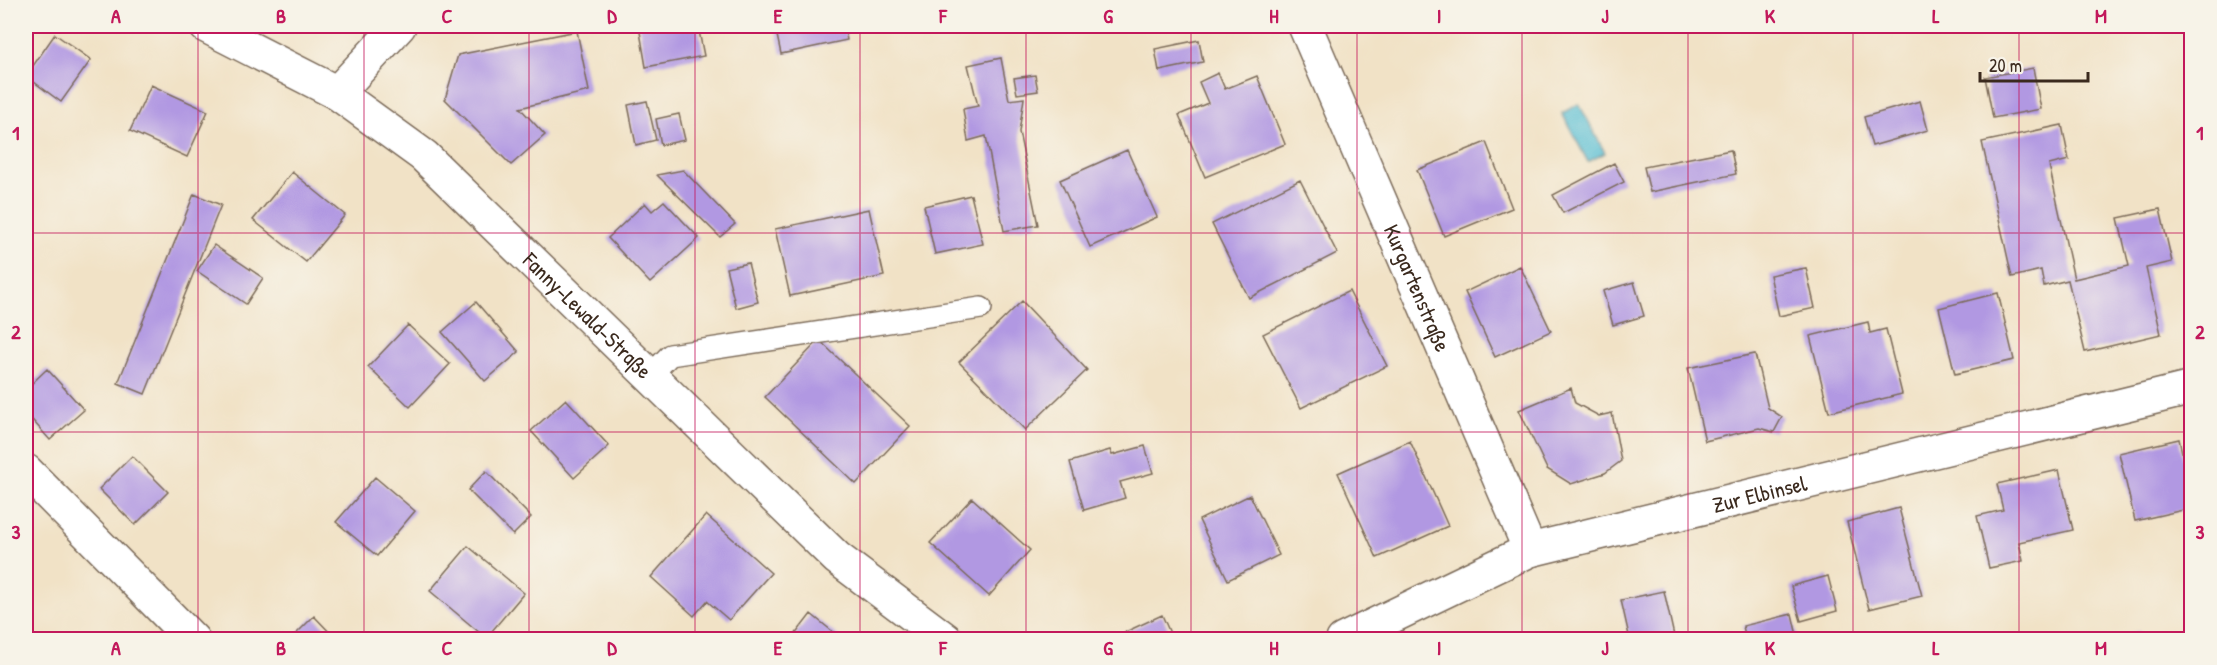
<svg xmlns="http://www.w3.org/2000/svg" width="2217" height="665" font-family="'Patrick Hand',sans-serif">
  <style>
    .water { fill: #55bdd3; stroke: #487478; stroke-width: 1.5 }
    .building { fill: #b198e2 }
    .lines { fill: none; stroke-linecap: round; stroke-linejoin: round }
    .service-casing { stroke: #7b6a59; stroke-width: 24 }
    .minor-casing { stroke: #7b6a59; stroke-width: 36 }
    .tertiary-casing { stroke: #7b6a59; stroke-width: 36 }
    .service { stroke: #fff; stroke-width: 21 }
    .minor { stroke: #fff; stroke-width: 33 }
    .tertiary { stroke: #fff; stroke-width: 33 }
    .grid { fill: none; stroke: #c2185b; stroke-width: 1.5; stroke-opacity: 0.55 }
    .labels { text-anchor: middle; stroke-width: 5; stroke-linejoin: round; paint-order: stroke }
    .street-label { font-size: 22px; fill: #3b2a1e; stroke: #f7f3e8 }
    .neatline { fill: none; stroke: #c2185b; stroke-width: 2 }
    .grid-label { font-size: 20px; text-anchor: middle; font-weight: bold; fill: #c2185b }
  </style>
  <rect width="100%" height="100%" fill="#f7f3e8"/>
  <filter id="ink" filterUnits="userSpaceOnUse"><feTurbulence type="fractalNoise" baseFrequency=".0167" numOctaves="2"/><feDisplacementMap in="SourceGraphic" scale="12" xChannelSelector="R" yChannelSelector="G"/><feConvolveMatrix kernelMatrix="1 2 1 2 8 2 1 2 1" color-interpolation-filters="sRGB"/></filter>
  <filter id="wash" filterUnits="userSpaceOnUse"><feTurbulence type="fractalNoise" baseFrequency=".008" numOctaves="4" result="noise"/><feDisplacementMap in="SourceGraphic" scale="24" xChannelSelector="R" yChannelSelector="G"/><feGaussianBlur stdDeviation="1.35" result="paint"/><feColorMatrix in="noise" values="0 0 0 0 0 0 0 0 0 0 0 0 0 0 0 0 0 1.4 0 .05"/><feComposite in="paint" operator="in"/></filter>
  <g filter="url(#wash)">
    <rect width="100%" height="100%" fill="#f1e2c6"/>
    <path class="water" d="M1579,104L1605,153L1588,162L1562,113Z"/>
    <g id="blocks">
      <path class="building" d="M639,26H698L704,56L646,67Z
        M775,26H844L847,40L781,54Z
        M577,31L589,91L520,108L545,135L511,165L445,99L458,55Z
        M55,34L91,60L61,102L26,76Z
        M1199,40L1203,62L1159,71L1155,49Z
        M1001,58L1009,100L1024,98L1019,132L1038,225L1004,231L986,136L968,141L963,109L978,106L968,65Z
        M2033,68L2041,109L1993,118L1985,77Z
        M1218,73L1225,89L1257,76L1285,144L1205,177L1179,115L1208,103L1199,82Z
        M1035,75L1038,91L1017,94L1014,78Z
        M151,85L208,111L187,157L130,131Z
        M647,101L656,140L636,145L628,105Z
        M1920,101L1928,130L1872,146L1864,117Z
        M679,114L685,140L661,145L656,119Z
        M2062,125L2069,160L2049,165L2074,279L2129,266L2118,218L2160,209L2172,262L2146,268L2161,334L2085,352L2068,280L2044,286L2041,270L2012,277L1982,142Z
        M1486,142L1512,208L1444,236L1417,170Z
        M1127,150L1157,217L1090,247L1060,180Z
        M1731,150L1736,174L1650,192L1644,167Z
        M1614,163L1624,182L1563,213L1553,195Z
        M683,170L735,224L720,237L657,175Z
        M292,172L345,215L306,262L253,220Z
        M1300,180L1337,253L1249,298L1212,224Z
        M194,194L221,205L145,394L118,383Z
        M971,195L983,244L935,254L924,206Z
        M664,201L699,238L650,283L608,238L645,203L652,211Z
        M869,209L884,276L790,296L775,229Z
        M214,245L263,278L246,304L197,271Z
        M748,263L758,302L736,308L726,268Z
        M1520,266L1551,331L1495,357L1465,292Z
        M1806,268L1815,308L1779,316L1770,275Z
        M1634,282L1644,316L1613,325L1603,291Z
        M1349,291L1387,366L1301,408L1263,334Z
        M1998,293L2014,360L1955,374L1939,308Z
        M1022,301L1087,370L1025,430L959,362Z
        M476,302L519,352L485,381L442,332Z
        M1868,322L1870,333L1886,329L1902,394L1829,412L1810,336Z
        M408,325L450,364L410,407L368,367Z
        M819,340L910,426L856,484L765,397Z
        M1755,354L1768,408L1782,417L1774,432L1759,428L1705,441L1688,368Z
        M47,369L84,410L50,440L26,413V389Z
        M1571,388L1575,403L1599,416L1612,413L1621,461L1605,473L1571,484L1547,469L1519,410Z
        M566,399L609,446L574,478L531,431Z
        M2179,439L2187,475L2192,474V508L2135,521L2119,453Z
        M1410,441L1448,526L1377,558L1338,473Z
        M1145,446L1153,473L1120,482L1125,498L1084,510L1070,462L1110,450L1112,455Z
        M132,456L168,492L135,525L99,489Z
        M2059,470L2073,530L2019,542L2023,561L1989,568L1977,516L2003,510L1997,484Z
        M486,471L531,517L513,535L468,490Z
        M375,477L415,511L377,556L336,522Z
        M1250,495L1279,555L1228,580L1199,520Z
        M972,498L1030,550L989,596L930,543Z
        M1899,508L1922,596L1869,609L1847,522Z
        M706,515L771,573L729,620L707,601L694,616L651,577Z
        M468,546L524,593L486,638L430,591Z
        M1828,576L1837,611L1801,621L1791,586Z
        M1664,591L1674,636L1657,640H1630L1621,600Z
        M811,614L843,640H791Z
        M1792,614L1798,640H1746L1743,626Z
        M1162,615L1173,640H1108Z
        M314,616L337,640H290Z
        M2139,631L2141,640H2106V639Z"/>
    </g>
  </g>
  <g filter="url(#ink)">
    <use href="#blocks" fill-opacity="0" stroke="#7b6a59" stroke-width="1.5"/>
    <g class="lines">
      <g class="service-casing">
        <path id="service" d="M649,377L670,355L981,308"/>
      </g>
      <g class="minor-casing">
        <g id="minor">
          <path id="s1" d="M1305,26L1530,550"/>
          <path d="M337,93L399,26"/>
          <path d="M26,471L193,640"/>
          <path id="s2" d="M1343,640L1530,550L2192,388"/>
        </g>
      </g>
      <g class="tertiary-casing">
        <g id="tertiary">
          <path id="s3" d="M206,26L337,93L424,156L837,558L946,640"/>
        </g>
      </g>
      <use href="#service" class="service"/>
      <use href="#minor" class="minor"/>
      <use href="#tertiary" class="tertiary"/>
    </g>
  </g>
  <path class="grid" d="M198,26V640M364,26V640M529,26V640M695,26V640M860,26V640M1026,26V640M1191,26V640M1357,26V640M1522,26V640M1688,26V640M1853,26V640M2019,26V640M26,233H2192M26,432H2192"/>
  <g class="labels">
    <g class="street-label">
      <text dy="8" stroke="none"><textPath href="#s1" startOffset="285">Kurgartenstraße</textPath></text>
      <text dy="8" stroke="none"><textPath href="#s3" startOffset="483">Fanny-Lewald-Straße</textPath></text>
      <text dy="8" stroke="none"><textPath href="#s2" startOffset="444">Zur Elbinsel</textPath></text>
    </g>
  </g>
  <rect width="2217" height="665" fill="none" stroke="#f7f3e8" stroke-width="66"/>
  <path d="M1980 72v9h108v-9" fill="none" stroke="#3b2a1e" stroke-width="3"/>
  <text x="1989" y="72" font-size="18" fill="#3b2a1e" stroke="#f7f3e8" stroke-width="4.5" paint-order="stroke">20 m</text>
  <rect x="33" y="33" width="2151" height="599" class="neatline"/>
  <g class="grid-label">
    <text x="116" y="23">A</text>
    <text x="281" y="23">B</text>
    <text x="447" y="23">C</text>
    <text x="612" y="23">D</text>
    <text x="778" y="23">E</text>
    <text x="943" y="23">F</text>
    <text x="1108" y="23">G</text>
    <text x="1274" y="23">H</text>
    <text x="1439" y="23">I</text>
    <text x="1605" y="23">J</text>
    <text x="1770" y="23">K</text>
    <text x="1936" y="23">L</text>
    <text x="2101" y="23">M</text>
    <text x="16" y="140">1</text>
    <text x="2200" y="140">1</text>
    <text x="16" y="339">2</text>
    <text x="2200" y="339">2</text>
    <text x="16" y="539">3</text>
    <text x="2200" y="539">3</text>
    <text x="116" y="655">A</text>
    <text x="281" y="655">B</text>
    <text x="447" y="655">C</text>
    <text x="612" y="655">D</text>
    <text x="778" y="655">E</text>
    <text x="943" y="655">F</text>
    <text x="1108" y="655">G</text>
    <text x="1274" y="655">H</text>
    <text x="1439" y="655">I</text>
    <text x="1605" y="655">J</text>
    <text x="1770" y="655">K</text>
    <text x="1936" y="655">L</text>
    <text x="2101" y="655">M</text>
  </g>
</svg>
